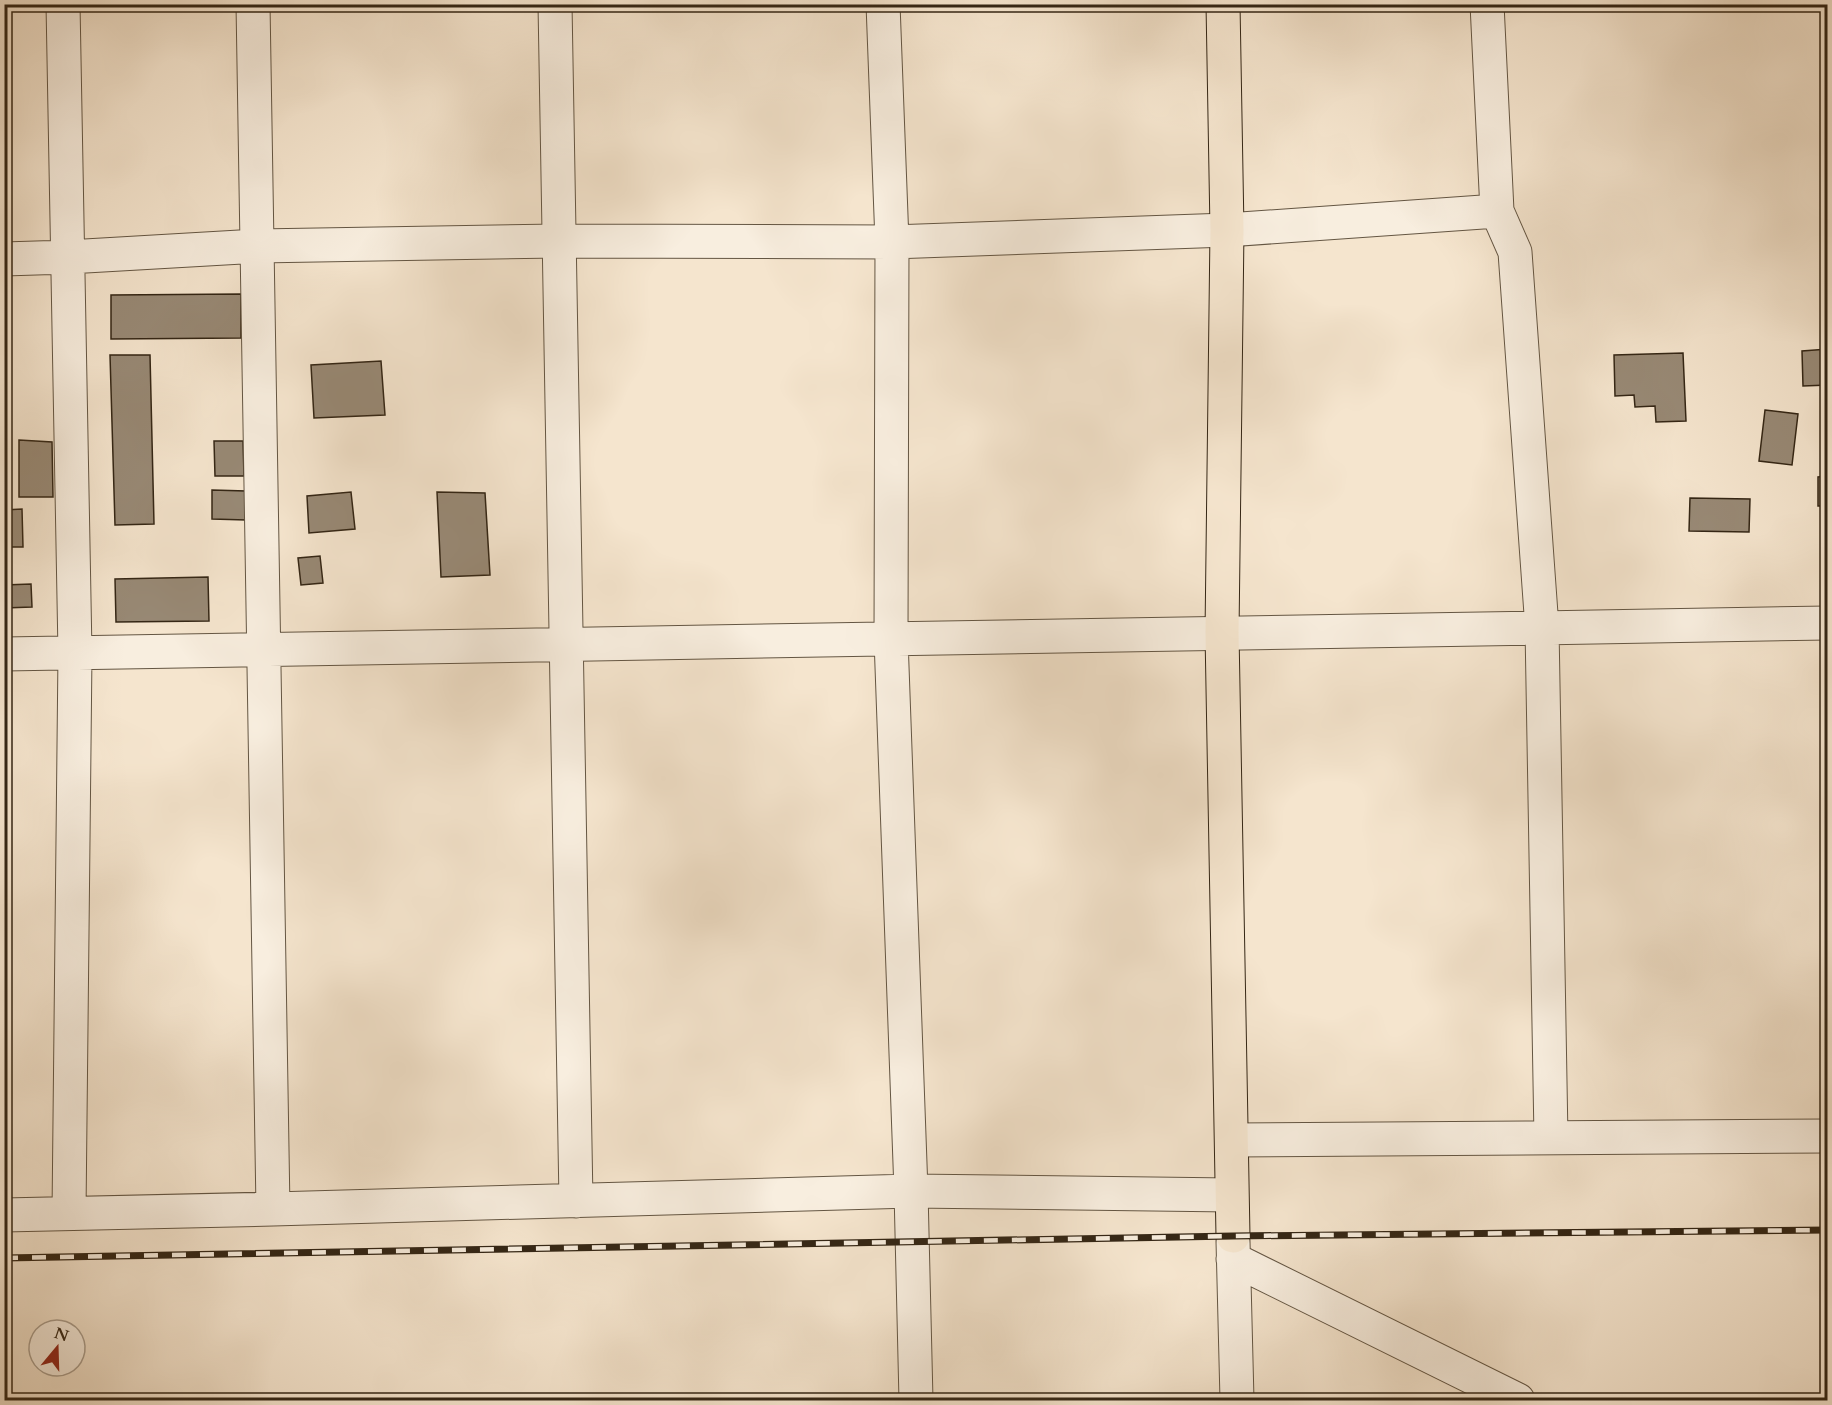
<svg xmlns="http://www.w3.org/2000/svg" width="1832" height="1405" font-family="Cardo,serif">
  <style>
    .building { fill: #988975; stroke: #342615; stroke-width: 1.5 }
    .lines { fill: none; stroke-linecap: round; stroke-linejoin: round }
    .minor-casing { stroke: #645643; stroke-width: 35 }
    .major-casing { stroke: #342615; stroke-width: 35 }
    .minor { stroke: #f8eedf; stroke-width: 33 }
    .major { stroke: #f5e5ce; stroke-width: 33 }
    .rail-casing { stroke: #342615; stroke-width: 7 }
    .rail { stroke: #f8eedf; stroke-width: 4.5; stroke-dasharray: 14; stroke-linecap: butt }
  </style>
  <rect width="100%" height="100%" fill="#f5e5ce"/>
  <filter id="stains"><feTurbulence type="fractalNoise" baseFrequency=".00333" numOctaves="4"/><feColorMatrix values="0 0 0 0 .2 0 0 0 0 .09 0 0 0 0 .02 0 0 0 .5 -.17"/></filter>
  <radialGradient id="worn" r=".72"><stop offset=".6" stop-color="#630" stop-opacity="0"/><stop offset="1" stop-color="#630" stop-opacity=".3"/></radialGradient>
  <path class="building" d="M241,294V338L111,339V295Z
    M1828,349V385L1803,386L1802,351Z
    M1683,353L1686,421L1656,422L1655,406L1635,407L1634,395L1615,396L1614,355Z
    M110,355H150L154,524L115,525Z
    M381,361L385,415L314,418L311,365Z
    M1765,410L1798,414L1792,465L1759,461Z
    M19,440L52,442L53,497H19Z
    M214,441H243L244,476H215Z
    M1828,476V506H1818V477Z
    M212,490L246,491V520L212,519Z
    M351,492L355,529L309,533L307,496Z
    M437,492L485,493L490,575L441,577Z
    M1690,498L1750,499L1749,532L1689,531Z
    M22,509L23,547H4V510Z
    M320,556L323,583L301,585L298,558Z
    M208,577L209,621L116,622L115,579Z
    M31,584L32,607L4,608V585Z"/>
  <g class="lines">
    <g class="minor-casing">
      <path id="minor" d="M63,4L75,653L69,1213
        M253,4L273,1209
        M555,4L576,1201
        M883,4L892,242L891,639L911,1191L916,1400
        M1487,4L1497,211L1515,252L1542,628L1551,1138
        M4,259L68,257L258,246L558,241L892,242L1227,230L1497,211
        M4,654L1828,623
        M1232,1140L1828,1136
        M4,1215L273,1209L911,1191L1231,1195
        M1233,1241L1237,1400
        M1233,1259L1518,1400"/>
    </g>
    <g class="major-casing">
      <path id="major" d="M1223,4L1227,230L1222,633L1233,1236"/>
    </g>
    <use href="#minor" class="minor"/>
    <use href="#major" class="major"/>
    <g class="rail-casing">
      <path id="rail" d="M4,1258L1233,1236L1828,1230"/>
    </g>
    <use href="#rail" class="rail"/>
  </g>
  <rect width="1832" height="1405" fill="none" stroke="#f5e5ce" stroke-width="24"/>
  <rect x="6" y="6" width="1820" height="1393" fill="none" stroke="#342615" stroke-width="3"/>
  <rect x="12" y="12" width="1808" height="1381" fill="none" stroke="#342615" stroke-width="1.5"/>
  <g transform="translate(57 1348) rotate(19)"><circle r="28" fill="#f8eedf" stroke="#aa9e8e" stroke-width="1.5"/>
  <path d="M0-4.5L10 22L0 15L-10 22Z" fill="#8f2418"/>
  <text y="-9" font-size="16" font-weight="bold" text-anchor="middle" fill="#342615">N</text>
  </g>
  <rect width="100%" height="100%" filter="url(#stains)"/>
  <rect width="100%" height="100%" fill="url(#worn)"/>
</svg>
